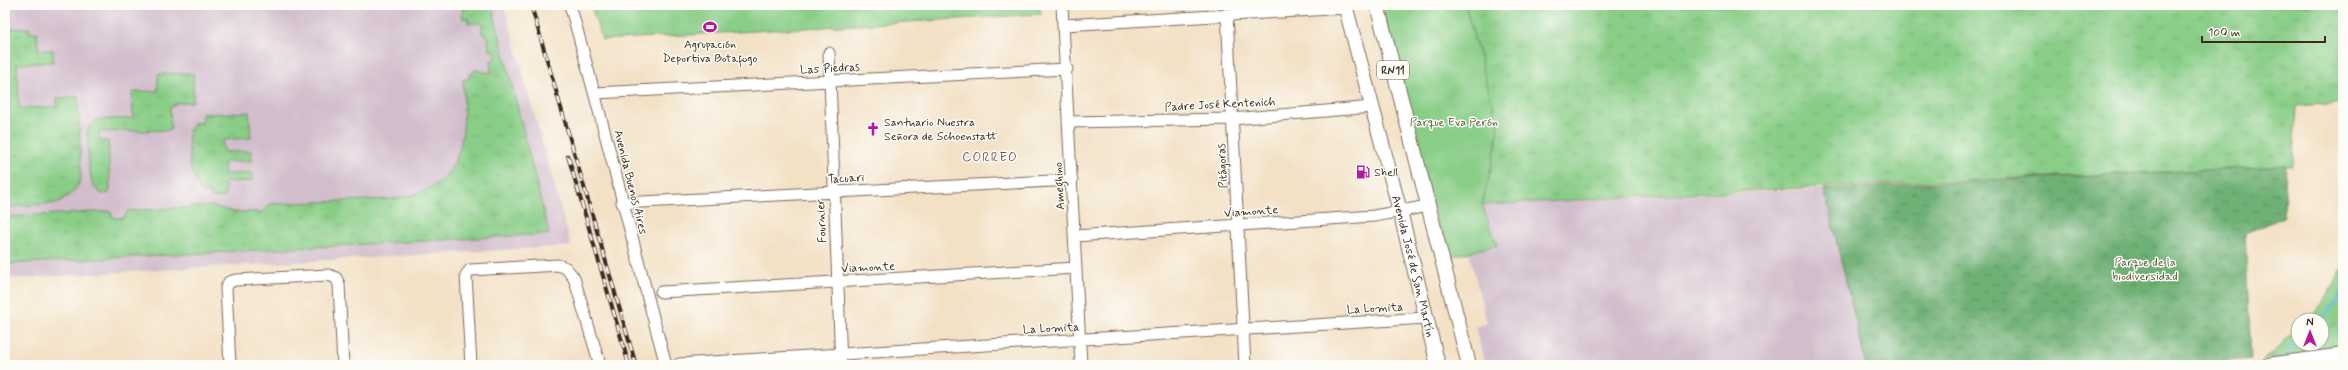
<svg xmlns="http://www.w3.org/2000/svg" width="2348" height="370" font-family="Mynerve,sans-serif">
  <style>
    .industrial { fill: #d1bdcc }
    .grass { fill: url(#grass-tufts); stroke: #627c52 }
    .forest { fill: url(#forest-crowns); stroke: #546d49 }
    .park { fill: #89cd87; stroke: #627c52 }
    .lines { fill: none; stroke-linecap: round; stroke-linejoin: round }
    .stream { stroke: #68bee5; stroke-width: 2.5 }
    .minor-casing { stroke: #7b6a59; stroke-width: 13 }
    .major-casing { stroke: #7b6a59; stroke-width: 16 }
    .minor { stroke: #fff; stroke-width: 11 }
    .major { stroke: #fff; stroke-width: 14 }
    .rail-casing { stroke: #3b2a1e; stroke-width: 4 }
    .rail { stroke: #fdfcf7; stroke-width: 2.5; stroke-dasharray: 8; stroke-linecap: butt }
    .labels { text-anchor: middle; stroke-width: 3; stroke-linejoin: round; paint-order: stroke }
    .shield { fill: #fdfcf7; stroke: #75695f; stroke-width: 1 }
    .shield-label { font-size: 11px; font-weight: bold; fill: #3b2a1e }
    .poi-label { font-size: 12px; fill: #3b2a1e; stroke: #fdfcf7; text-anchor: start }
    .street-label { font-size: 12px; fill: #3b2a1e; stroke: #fdfcf7 }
    .park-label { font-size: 12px; fill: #525b3e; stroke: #fdfcf7 }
    .neighbourhood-label { font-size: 13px; letter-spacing: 1px; fill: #6f5353; stroke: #fdfcf7 }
  </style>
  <defs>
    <pattern id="grass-tufts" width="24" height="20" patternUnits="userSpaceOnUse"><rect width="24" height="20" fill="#89cd87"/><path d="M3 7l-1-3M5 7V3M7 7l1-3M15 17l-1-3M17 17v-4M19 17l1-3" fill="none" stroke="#77b074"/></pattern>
    <pattern id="forest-crowns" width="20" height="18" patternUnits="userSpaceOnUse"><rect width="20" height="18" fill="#6eb074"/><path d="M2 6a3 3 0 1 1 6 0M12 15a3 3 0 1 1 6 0" fill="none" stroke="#5c8f5f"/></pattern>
  </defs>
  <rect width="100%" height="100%" fill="#fdfcf7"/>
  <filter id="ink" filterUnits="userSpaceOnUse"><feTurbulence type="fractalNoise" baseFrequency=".025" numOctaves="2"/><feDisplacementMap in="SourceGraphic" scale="8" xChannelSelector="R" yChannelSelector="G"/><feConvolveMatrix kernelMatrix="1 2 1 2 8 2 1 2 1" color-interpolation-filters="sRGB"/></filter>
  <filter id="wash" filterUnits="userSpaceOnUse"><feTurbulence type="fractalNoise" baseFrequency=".012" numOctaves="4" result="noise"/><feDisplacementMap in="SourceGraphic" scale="16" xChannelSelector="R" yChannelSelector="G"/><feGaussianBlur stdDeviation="0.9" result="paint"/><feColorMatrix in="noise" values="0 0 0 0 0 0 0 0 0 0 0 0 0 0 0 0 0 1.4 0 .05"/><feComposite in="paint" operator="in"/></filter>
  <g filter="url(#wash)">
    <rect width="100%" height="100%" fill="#f3e1c6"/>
    <path class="industrial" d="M5,5H504L571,246L5,279Z
      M1824,189L1866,365H1485L1475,327L1487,323L1469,252L1497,245L1482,205Z"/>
    <path class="grass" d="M462,5H492L549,234L5,264V217L110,211L114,218H124L127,211L212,206L234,212H262L269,204L392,199C465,190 466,141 463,80L469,79V76L475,70L491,73V60H495L494,50H489L488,35L482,34V23H468V18L463,19Z
      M1465,5H2343V103L2296,106L2293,166L1840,186L1482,205L1496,145L1498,124Z
      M29,28V32H37L38,50H53V62L17,64L19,108L57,107V98L78,97L81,178L78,186L71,194L57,203L5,207V29Z
      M193,73V102L177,103L170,108L171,130L99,132L100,141H108L110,189L109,193L101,194L93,185L89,170L87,131L95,120L133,118L132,92L158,91V74Z
      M249,112L251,138L223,140L224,152L251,151V161L224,162V174L252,173V181L225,182V197L211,198L210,192H201L190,167L188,130H192V123H202V114Z
      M2343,267V348L2263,360L2298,329V344H2322V320H2309L2324,301Z"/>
    <path class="forest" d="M2286,166L2284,217L2245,233L2251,359L2189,365H1866L1824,189Z"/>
    <path class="park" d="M591,5H1038L1042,14L602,40Z
      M1381,5H1465L1498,124L1496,145L1482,205L1497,245L1446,258Z"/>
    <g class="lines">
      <path class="stream" d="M2319,320L2336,303L2343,291
        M2287,352L2298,341"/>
    </g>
  </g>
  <g filter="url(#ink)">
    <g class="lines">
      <g class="minor-casing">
        <path id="minor" d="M570,5C604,124 633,245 666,365
          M1062,5L1081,365
          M1227,14L1245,365
          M1064,25L1346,8
          M829,53L841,365
          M595,93L1067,69
          M1069,122L1232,119L1372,107
          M622,203L1072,180
          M1075,236L1374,216L1428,206
          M661,292L1076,268
          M679,364L1426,318
          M230,365L226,288L229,282L236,280L329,275L336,278L339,284L343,365
          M471,365L466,275L470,270L558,265L566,268L574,278L600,365"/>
      </g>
      <g class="major-casing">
        <g id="major">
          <path id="s1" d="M1345,5L1400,211L1438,365"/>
          <path d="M1377,5L1469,365"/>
          <path d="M2268,365L2343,355"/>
        </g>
      </g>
      <use href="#minor" class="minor"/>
      <use href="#major" class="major"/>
      <g class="rail-casing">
        <path id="rail" d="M531,5L636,365
          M568,156L629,365"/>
      </g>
      <use href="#rail" class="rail"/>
    </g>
  </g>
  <defs>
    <g id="stadium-bare" transform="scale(1.08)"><path d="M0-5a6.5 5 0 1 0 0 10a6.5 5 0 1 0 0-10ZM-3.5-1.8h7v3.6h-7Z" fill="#b5179e" stroke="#fdfcf7" stroke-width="2.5" paint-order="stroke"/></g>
    <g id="church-bare" transform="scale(1.08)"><path d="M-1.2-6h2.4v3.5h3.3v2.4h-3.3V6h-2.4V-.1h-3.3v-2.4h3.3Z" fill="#b5179e" stroke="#fdfcf7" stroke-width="2.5" paint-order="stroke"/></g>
    <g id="fuel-bare" transform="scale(1.08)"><path d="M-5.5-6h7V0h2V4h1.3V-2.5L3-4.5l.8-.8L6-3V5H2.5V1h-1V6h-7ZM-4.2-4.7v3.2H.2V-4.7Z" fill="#b5179e" stroke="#fdfcf7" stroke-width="2.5" paint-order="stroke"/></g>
  </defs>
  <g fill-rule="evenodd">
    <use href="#stadium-bare" x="710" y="27"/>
    <use href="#church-bare" x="873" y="129"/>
    <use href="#fuel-bare" x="1363" y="172"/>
  </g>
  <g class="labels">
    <rect class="shield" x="1377" y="61" width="32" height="18" rx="3"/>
    <g class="shield-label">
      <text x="1393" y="74">RN11</text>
    </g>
    <g class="poi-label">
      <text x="710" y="48" text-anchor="middle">Agrupación<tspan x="710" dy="14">Deportiva Botafogo</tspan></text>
      <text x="884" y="126">Santuario Nuestra<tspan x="884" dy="14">Señora de Schoenstatt</tspan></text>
      <text x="1374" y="176">Shell</text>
    </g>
    <g class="street-label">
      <text transform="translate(830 68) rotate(-3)" y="4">Las Piedras</text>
      <text transform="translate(1220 104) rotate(-3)" y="4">Padre José Kentenich</text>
      <text transform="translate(1222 166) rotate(-93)" y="4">Pitágoras</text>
      <text transform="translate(846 178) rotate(-3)" y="4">Tacuari</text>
      <text transform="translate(631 182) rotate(76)" y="4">Avenida Buenos Aires</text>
      <text transform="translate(1059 186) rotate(-93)" y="4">Ameghino</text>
      <text transform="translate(1251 211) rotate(-4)" y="4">Viamonte</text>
      <text transform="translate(821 221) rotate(-93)" y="4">Fournier</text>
      <text dy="4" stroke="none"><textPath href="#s1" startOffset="270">Avenida José de San Martín</textPath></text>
      <text transform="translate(868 267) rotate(-3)" y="4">Viamonte</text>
      <text transform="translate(1375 308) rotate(-3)" y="4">La Lomita</text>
      <text transform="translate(1051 328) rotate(-3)" y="4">La Lomita</text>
    </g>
    <g class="park-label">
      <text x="1454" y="126">Parque Eva Perón</text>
      <text x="2145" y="266">Parque de la<tspan x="2145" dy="14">biodiversidad</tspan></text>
    </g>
    <g class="neighbourhood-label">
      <text x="990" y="161">CORREO</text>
    </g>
  </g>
  <rect width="2348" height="370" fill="none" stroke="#fdfcf7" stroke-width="20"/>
  <g transform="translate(2310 332)"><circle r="19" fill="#fdfcf7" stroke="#afa8a0"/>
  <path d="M0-3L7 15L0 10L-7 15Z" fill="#b5179e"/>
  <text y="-6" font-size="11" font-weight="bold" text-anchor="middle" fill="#3b2a1e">N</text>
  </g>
  <path d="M2202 36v6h123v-6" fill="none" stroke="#3b2a1e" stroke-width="2"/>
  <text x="2208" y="36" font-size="12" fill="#3b2a1e" stroke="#fdfcf7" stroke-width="3" paint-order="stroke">100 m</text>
</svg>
